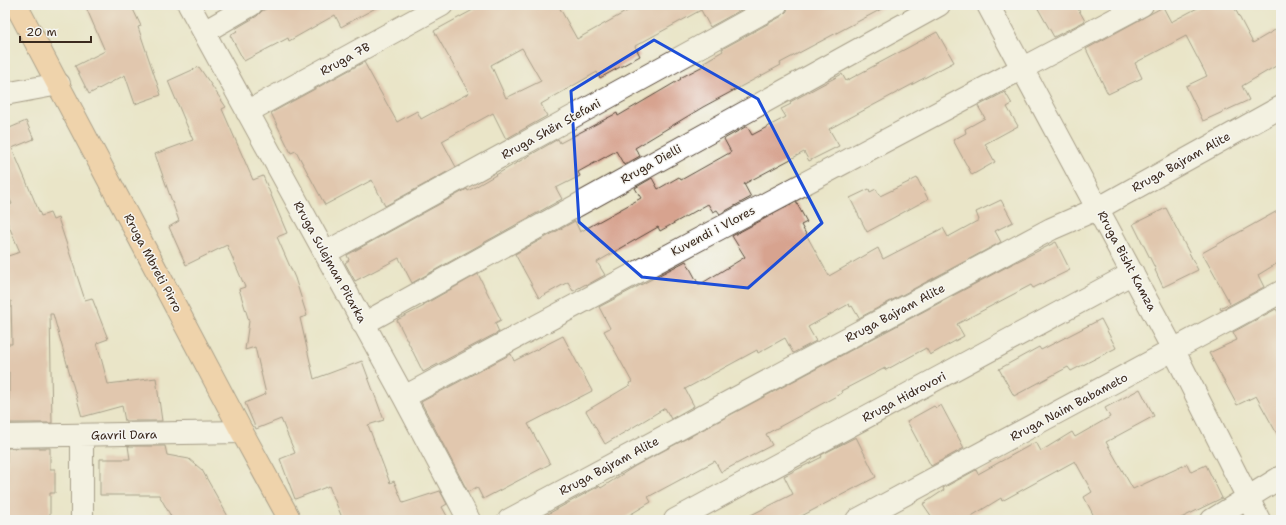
<svg xmlns="http://www.w3.org/2000/svg" width="1286" height="525" font-family="'Shantell Sans',sans-serif">
  <style>
    .building { fill: #d7a38f; fill-rule: evenodd }
    .lines { fill: none; stroke-linecap: round; stroke-linejoin: round }
    .minor-casing { stroke: #554638; stroke-width: 24 }
    .major-casing { stroke: #554638; stroke-width: 24 }
    .minor { stroke: #fff; stroke-width: 22 }
    .major { stroke: #f7bd88; stroke-width: 22 }
    .marked { fill: none; stroke: #1d4ed8; stroke-width: 3; stroke-linejoin: round }
    .labels { text-anchor: middle; stroke-width: 3; stroke-linejoin: round; paint-order: stroke }
    .street-label { font-size: 12px; fill: #3b2a1e; stroke: #f6f6f2 }
  </style>
  <rect width="100%" height="100%" fill="#f6f6f2"/>
  <filter id="ink" filterUnits="userSpaceOnUse"><feTurbulence type="fractalNoise" baseFrequency=".025" numOctaves="2"/><feDisplacementMap in="SourceGraphic" scale="8" xChannelSelector="R" yChannelSelector="G"/><feConvolveMatrix kernelMatrix="1 2 1 2 8 2 1 2 1" color-interpolation-filters="sRGB"/></filter>
  <filter id="wash" filterUnits="userSpaceOnUse"><feTurbulence type="fractalNoise" baseFrequency=".012" numOctaves="4" result="noise"/><feDisplacementMap in="SourceGraphic" scale="16" xChannelSelector="R" yChannelSelector="G"/><feGaussianBlur stdDeviation="0.9" result="paint"/><feColorMatrix in="noise" values="0 0 0 0 0 0 0 0 0 0 0 0 0 0 0 0 0 1.4 0 .05"/><feComposite in="paint" operator="in"/></filter>
  <g filter="url(#wash)">
    <rect width="100%" height="100%" fill="#eae5c8"/>
    <g id="blocks">
      <path class="building" d="M85,5H131L141,26L138,27L161,95L135,104L125,75L89,94L75,66L105,51Z
        M273,5H381L341,27L335,15L289,41L288,38L244,61L230,35L237,31L235,29L257,16L262,11Z
        M482,5H558L577,39L638,5H750L710,27L701,10L635,46L640,56L600,78L597,72L541,104L547,116L506,139L493,113L442,141L456,167L385,206L372,180L325,205L296,151L291,153L271,113L364,62L397,122L417,111L421,119L469,93L434,31ZM522,48L541,81L506,98L491,65Z
        M788,5H889L780,63L781,65L703,107L635,148L640,156L624,165L616,151L578,172L580,176L556,188L562,199L412,283L399,258L355,281L345,263L349,260L347,255L467,189L468,191L558,139L560,143L617,113L618,116L681,79L680,78L705,65L704,62L723,51L722,49L782,16L787,11Z
        M1036,5H1076L1085,21L1054,37Z
        M1203,5H1233L1253,43L1275,30L1281,41V63L1242,86L1249,100L1203,121L1186,86L1207,76L1186,36L1135,63L1142,78L1108,94L1086,49L1163,7L1171,22Z
        M937,32L954,62L829,129L839,146L809,161L804,152L744,184L751,197L720,214L717,210L713,212L708,204L660,231L658,227L597,262L605,275L587,285L586,284L573,291L568,282L539,298L515,254L575,221L580,232L641,198L635,188L652,178L658,189L679,177L681,180L731,152L724,139L747,126L752,135L786,117L781,109L791,104L790,102L842,74L846,81Z
        M199,67L226,107L222,109L253,180L263,176L287,233L277,237L295,278L307,316L300,318L314,379L362,361L384,420L368,425L390,483L394,481L403,503L440,491L447,504L442,507L447,516L435,520H343L329,486L295,499L280,459L295,453L281,419L256,429L245,403L266,394L255,347L245,350L249,321L239,289L245,287L227,245L186,265L169,227L179,221L155,154L193,140L168,81Z
        M1005,92L1012,104L1007,107L1018,126L985,144L995,162L972,175L953,140L966,133L965,129L985,118L978,106Z
        M26,121L34,139L12,148L41,216L50,213L53,220L58,218L85,300L92,298L108,339L97,343L108,384L156,378L162,421H125L122,406L82,417L53,314H50L52,423H9V372H5V344H12L11,301L5,303V257L20,252L5,217V207L12,204L5,188V130Z
        M917,178L928,199L867,232L850,198L869,189L870,192L876,189L880,196Z
        M1001,200L1013,222L995,231L1001,242L859,318L852,306L850,307L849,304L808,327L816,341L793,353L785,338L758,353L757,350L685,389L694,406L671,419L665,408L605,444L586,411L630,385L629,383L632,382L604,331L610,328L599,307L686,261L699,285L745,257L732,236L796,202L807,222L801,225L829,276L878,248L883,259L943,228L948,237L979,220L976,212Z
        M1166,208L1198,270L1163,287L1155,270H1156L1133,224Z
        M1281,209V261L1258,275L1264,287L1221,310L1220,308L1230,303L1202,253Z
        M1056,242L1070,270L1033,288L1031,285L957,324L964,336L930,355L926,348L886,370L885,368L841,391L842,393L766,434L772,445L721,472L715,461L648,497L651,502L621,520H537L599,486L601,488L635,466L1012,264Z
        M478,274L501,320L495,323L499,332L423,372L397,320L424,306L423,305Z
        M1276,309L1281,317V441L1256,396L1237,405L1209,353L1237,340L1233,332Z
        M1101,319L1116,348L1071,371L1068,367L1014,396L999,369L1039,347L1041,350Z
        M563,336L592,391L528,424L550,464L483,499L477,487L468,492L421,402L511,354L514,361Z
        M1140,389L1154,416L1106,442L1133,489L1187,464L1191,472L1206,465L1222,498L1177,520H1096L1084,497L1092,492L1075,461L1002,501L1001,498L965,520H934L923,504L944,490L943,488L976,470L978,474L1036,442L1041,451L1072,432L1075,437L1110,417L1105,408Z
        M941,405L964,448L931,466L907,421L934,406L936,408Z
        M856,437L876,477L794,520H741L793,494L784,476L822,457L821,455Z
        M128,446H165L167,455L189,459L202,470L230,520H173L159,495H100V459H130Z
        M7,448H50V469H55V493H50V520H6Z"/>
    </g>
  </g>
  <g filter="url(#ink)">
    <use href="#blocks" fill-opacity="0" stroke="#554638" stroke-width="1"/>
    <g class="lines">
      <g class="minor-casing">
        <path id="minor" d="M189,5L404,397L469,520
          M988,5L1174,351L1259,520
          M204,32L251,5
          M5,94L59,84
          M247,112L442,5
          M325,253L776,5
          M363,324L939,5
          M404,397L707,235L1142,5
          M82,435V520
          M5,436L242,432
          M509,520L1051,229L1099,208L1281,107
          M675,520L1133,273
          M857,520L1281,292
          M1212,520L1281,477"/>
      </g>
      <g class="major-casing">
        <path id="major" d="M16,5L242,432L290,520"/>
      </g>
      <use href="#minor" class="minor"/>
      <use href="#major" class="major"/>
    </g>
  </g>
  <path d="M0 0H1286V525H0ZM654,40L758,99L822,223L748,288L642,277L579,222L571,91Z" fill="#eae5c8" fill-opacity=".55" fill-rule="evenodd"/>
  <path class="marked" d="M654,40L758,99L822,223L748,288L642,277L579,222L571,91Z"/>
  <g class="labels">
    <g class="street-label">
      <text transform="translate(345 59) rotate(-29)" y="4">Rruga 7B</text>
      <text transform="translate(551 129) rotate(-29)" y="4">Rruga Shën Stefani</text>
      <text transform="translate(1181 162) rotate(-29)" y="4">Rruga Bajram Alite</text>
      <text transform="translate(651 164) rotate(-29)" y="4">Rruga Dielli</text>
      <text transform="translate(713 231) rotate(-28)" y="4">Kuvendi i Vlores</text>
      <text transform="translate(1127 261) rotate(62)" y="4">Rruga Bisht Kamza</text>
      <text transform="translate(330 262) rotate(61)" y="4">Rruga Sulejman Pitarka</text>
      <text transform="translate(153 263) rotate(62)" y="4">Rruga Mbreti Pirro</text>
      <text transform="translate(895 313) rotate(-28)" y="4">Rruga Bajram Alite</text>
      <text transform="translate(904 397) rotate(-28)" y="4">Rruga Hidrovori</text>
      <text transform="translate(1069 407) rotate(-28)" y="4">Rruga Naim Babameto</text>
      <text transform="translate(124 435) rotate(-1)" y="4">Gavril Dara</text>
      <text transform="translate(609 466) rotate(-28)" y="4">Rruga Bajram Alite</text>
    </g>
  </g>
  <rect width="1286" height="525" fill="none" stroke="#f6f6f2" stroke-width="20"/>
  <path d="M20 36v6h71v-6" fill="none" stroke="#3b2a1e" stroke-width="2"/>
  <text x="26" y="36" font-size="12" fill="#3b2a1e" stroke="#f6f6f2" stroke-width="3" paint-order="stroke">20 m</text>
</svg>
